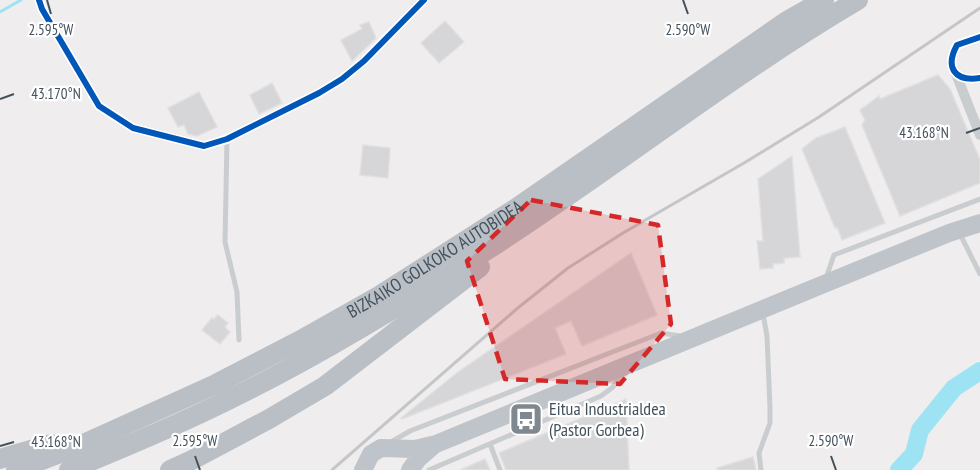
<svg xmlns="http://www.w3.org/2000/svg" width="980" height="470" font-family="'PT Sans Narrow',sans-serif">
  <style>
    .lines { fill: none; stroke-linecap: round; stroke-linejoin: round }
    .stream { stroke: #9ee3f3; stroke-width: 3 }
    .river { stroke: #9ee3f3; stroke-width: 18 }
    .building { fill: #d6d5d7; stroke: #e0dfe1; stroke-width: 1.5 }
    .service { stroke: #c9cdcf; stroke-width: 5 }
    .minor { stroke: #c9cdcf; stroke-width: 10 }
    .trunk { stroke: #bec4ca; stroke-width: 18 }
    .motorway { stroke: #b9bfc5; stroke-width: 20 }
    .rail { stroke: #c4c6c8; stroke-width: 3 }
    .cycleway-casing { stroke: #fff; stroke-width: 10 }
    .cycleway { stroke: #0057b8; stroke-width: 6 }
    .marked { fill: #d62828; fill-opacity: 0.2; stroke: #d62828; stroke-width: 4.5; stroke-dasharray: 12 8; stroke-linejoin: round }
    .ticks { fill: none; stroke: #43515c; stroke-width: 2 }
    .labels { text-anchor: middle; stroke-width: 4.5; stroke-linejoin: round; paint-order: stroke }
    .street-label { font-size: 18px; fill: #43515c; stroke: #fff }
    .poi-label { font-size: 18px; fill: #43515c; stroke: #fff; text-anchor: start }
    .ticks-label { font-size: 15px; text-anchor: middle; fill: #43515c; stroke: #fff; stroke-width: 4.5; stroke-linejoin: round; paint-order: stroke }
  </style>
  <rect width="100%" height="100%" fill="#efeded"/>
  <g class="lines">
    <path class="stream" d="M0,12L21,0"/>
    <path class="river" d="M899,470L914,454L920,430L954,388L980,371"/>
  </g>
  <path class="building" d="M445,21L464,42L439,63L421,43Z
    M369,22L376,38L352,61L341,40L362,29L360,25Z
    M938,75L950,89L980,160V183L900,216L862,125L865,120L860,110L879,96L880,99Z
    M272,83L282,103L259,114L250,95Z
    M199,92L217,127L197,136L188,134L184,125L178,127L168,108Z
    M845,127L885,223L842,240L837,227L835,228L802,149L816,138Z
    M363,145L390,148L388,178L360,175Z
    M792,156L800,257L784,258V263L773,264V268L760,269L757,241H763L758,179Z
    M631,253L657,315L582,346L571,321L555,328L566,354L402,419L401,418L458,372Z
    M218,315L228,323L225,327L230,332L220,344L202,330L212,318L214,319Z
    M626,399L629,470H506L499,453Z
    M753,457L756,470H717V468Z
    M485,459L490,470H460Z"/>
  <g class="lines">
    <path class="service" d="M227,139L225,242L237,292L239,340
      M959,232L980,274
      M826,278L834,255L980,199
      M391,442L410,431L661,333L680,336
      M490,444L500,470
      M429,470L601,396L613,387L621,374
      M761,470L759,453L770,423V408L767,336L763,314"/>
    <path class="minor" d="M39,0L42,9L99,106L133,128L204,146L227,139L319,93L342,79L364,61L424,0
      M980,37L957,45C945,67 954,82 980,78
      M956,74L980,135"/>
    <path class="trunk" d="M363,470L371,454L381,448L415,449L436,444L824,284L949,233L980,223
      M410,470L418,459L434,445"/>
    <g class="motorway">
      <path d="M0,459L51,444"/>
      <path id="s1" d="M16,470L81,445L216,384L301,340L379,296L515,209L787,21L824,0"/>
      <path d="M69,470C123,448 178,425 230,399C323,354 415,297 501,241C622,162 734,73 858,0"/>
      <path d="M170,470L192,460L269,419L325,386L480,267"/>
    </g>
    <path class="rail" d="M332,470L519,307L568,268L623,233L744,163L819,117L980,8"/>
    <g class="cycleway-casing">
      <path id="cycleway" d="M39,0L42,9L99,106L133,128L204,146L227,139L319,93L342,79L364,61L424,0
        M980,37L957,45C945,67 954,82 980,78"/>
    </g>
    <use href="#cycleway" class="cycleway"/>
  </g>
  <path class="marked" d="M531,200L658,225L671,324L620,384L505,379L467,261Z"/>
  <path class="ticks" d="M47,0L51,14M683,0L688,14M0,99L14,94M966,133L980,128M0,446L14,442M195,456L200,470M831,456L836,470"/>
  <defs>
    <g id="bus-square" transform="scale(1.725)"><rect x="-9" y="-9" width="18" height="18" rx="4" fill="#7f888f" stroke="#fff"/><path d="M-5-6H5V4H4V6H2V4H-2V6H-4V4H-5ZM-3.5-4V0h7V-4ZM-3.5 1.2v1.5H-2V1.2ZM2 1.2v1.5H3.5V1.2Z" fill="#fff"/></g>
  </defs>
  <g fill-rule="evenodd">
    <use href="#bus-square" x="526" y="419"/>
  </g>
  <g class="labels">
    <g class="street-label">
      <text dy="6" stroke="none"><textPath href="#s1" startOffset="470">BIZKAIKO GOLKOKO AUTOBIDEA</textPath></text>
    </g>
    <g class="poi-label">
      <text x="549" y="415">Eitua Industrialdea<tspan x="549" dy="21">(Pastor Gorbea)</tspan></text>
    </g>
  </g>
  <g class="ticks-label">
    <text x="51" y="35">2.595°W</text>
    <text x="688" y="35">2.590°W</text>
    <text x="56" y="99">43.170°N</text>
    <text x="924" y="138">43.168°N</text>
    <text x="195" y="446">2.595°W</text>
    <text x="831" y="446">2.590°W</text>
    <text x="56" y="447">43.168°N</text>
  </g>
</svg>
